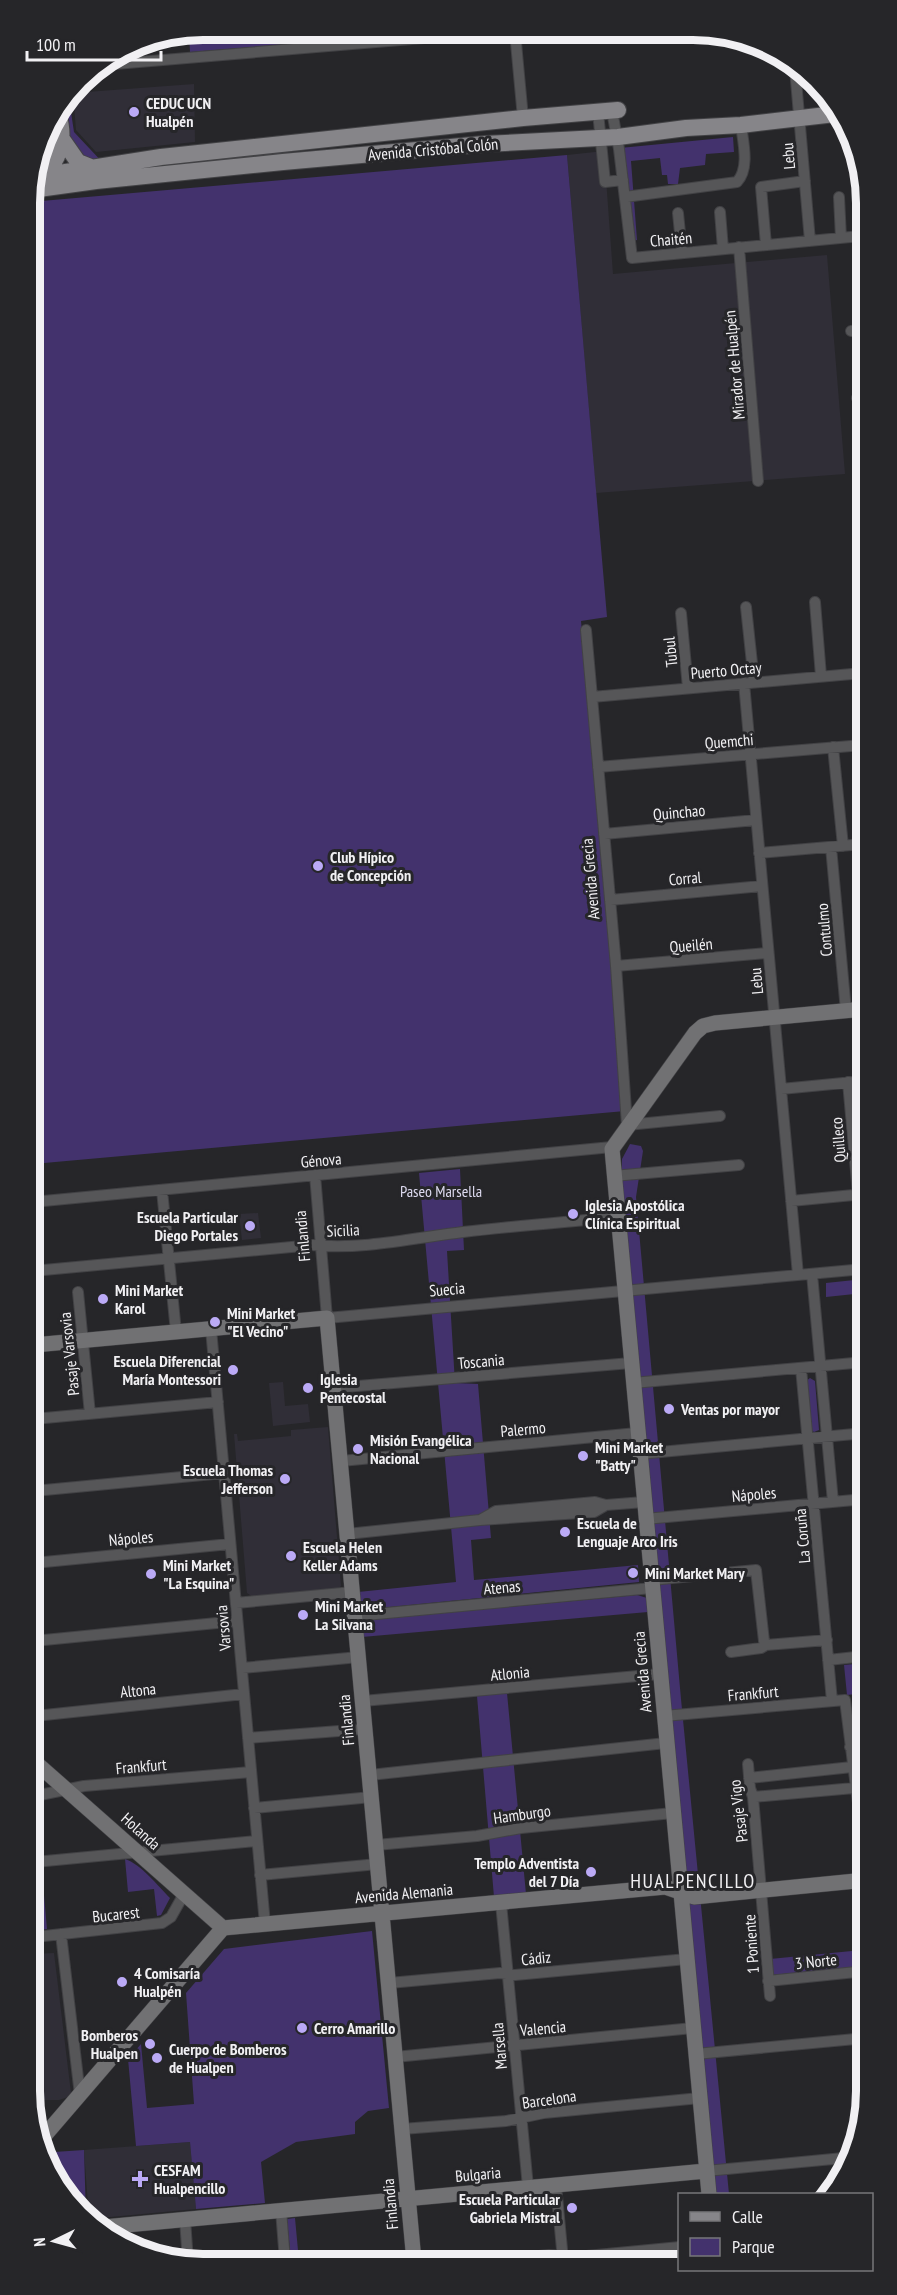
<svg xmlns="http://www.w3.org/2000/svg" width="897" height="2295" font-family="'PT Sans Narrow',sans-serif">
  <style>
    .built { fill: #302e37 }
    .green { fill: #43326d }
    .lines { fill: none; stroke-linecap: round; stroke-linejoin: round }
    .street-casing { stroke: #424245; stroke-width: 12 }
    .secondary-casing { stroke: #424245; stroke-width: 16 }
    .primary-casing { stroke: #424245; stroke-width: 18 }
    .street { stroke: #565658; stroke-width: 10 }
    .secondary { stroke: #717173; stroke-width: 15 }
    .primary { stroke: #868589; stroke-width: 16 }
    .poi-dot { fill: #bbaaf6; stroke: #262629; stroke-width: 2 }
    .labels { text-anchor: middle; stroke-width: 6; stroke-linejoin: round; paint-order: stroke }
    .poi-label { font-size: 16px; font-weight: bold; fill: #f1f0f3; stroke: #262629; text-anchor: start }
    .street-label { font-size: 16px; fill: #f1f0f3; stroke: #262629 }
    .park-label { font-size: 16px; fill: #dddaef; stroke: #262629 }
    .quarter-label { font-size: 20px; letter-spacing: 1.5px; fill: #f1f0f3; stroke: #262629 }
    .rim { fill: none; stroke: #f1f0f3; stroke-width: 8 }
  </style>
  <rect width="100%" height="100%" fill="#262629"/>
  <path class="built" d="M194,84L195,142L96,152L76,130L73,93Z
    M604,151L613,274L827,255L845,474L596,493L567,155Z
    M258,1213L261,1238L242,1240L239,1214Z
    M283,1382L285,1406L308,1404L310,1422L273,1426L269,1383Z
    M328,1427L341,1586L338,1589L253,1597L247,1593L234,1434H237L238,1441L291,1436V1430Z
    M54,1953L71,2093L68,2097L59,2100H36L35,1954Z
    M190,2142L196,2209L89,2219L84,2150Z"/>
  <path class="green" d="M204,30L378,31V37L190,52L189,33Z
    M69,99L74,132L105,165L95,164L71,148L60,111Z
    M733,137L734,152L706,154L705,165L680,168L678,184H668L667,175H662L660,158L631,161L637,240L629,242L620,148Z
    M567,155L607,617L581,621L625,1111L33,1164L30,202Z
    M630,1144L641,1146L643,1151L636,1197L681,1699L729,2194H715L621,1191L622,1159Z
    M460,1169L464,1250L447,1251L455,1383L478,1384L491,1538L471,1540L474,1580L638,1565L639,1582L359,1610L358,1592L456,1582L419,1173Z
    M864,1279V1293L826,1297V1283Z
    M810,1378L815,1381L819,1430L814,1432L811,1430L806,1381Z
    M637,1595L647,1598L648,1612L362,1637V1626L367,1620Z
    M865,1663V1693L847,1695L844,1665Z
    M507,1693L526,1894L494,1897L477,1696Z
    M125,1859C142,1865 157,1885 170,1898L161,1915L157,1916L154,1889L128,1892Z
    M35,1873H42L47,1929L35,1931Z
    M372,1931L389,2108L368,2111L355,2122V2134L296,2142L261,2162L265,2203L196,2209L190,2142L136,2146L128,2059L141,2044L147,2108L194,2104L186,1993L224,1949Z
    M862,1950L863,1966L772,1975L770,1959Z
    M84,2150L86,2217L81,2214L49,2158L54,2152Z
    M295,2218L299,2261H291L287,2219Z"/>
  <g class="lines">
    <g class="street-casing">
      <path id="street" d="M515,32L523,118
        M103,65L496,32
        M795,69L810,241
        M612,111L619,149L632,258L861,236
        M598,112L605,182L623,180
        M625,197L737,182C750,168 743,142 741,125
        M839,197L841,238
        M720,212L723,249
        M678,213L682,253
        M766,245L761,187L805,181
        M739,247L758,481
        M851,331L862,330
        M857,398L862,397
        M815,602L821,676
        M746,607L754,682
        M681,613L688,688
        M586,630L616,966L627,1125L720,1116
        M744,683L798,1275
        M592,697L863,673
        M833,747L843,846
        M598,767L863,745
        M604,834L756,820
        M831,847L846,1011
        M759,853L863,844
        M610,900L762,886
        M616,966L768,953
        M848,1082L858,1194
        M781,1089L864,1081
        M315,1175L327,1318L864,1269
        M613,1176L739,1165
        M162,1190L176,1332
        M791,1201L864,1194
        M33,1202L612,1147
        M33,1271L313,1245C362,1250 414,1238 463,1232C514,1226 566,1222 617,1217
        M812,1274L833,1502
        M78,1292L90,1414
        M211,1329L265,1924
        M801,1368L832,1701
        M633,1383L865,1362
        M334,1388L631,1363
        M34,1419L218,1402
        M639,1454L865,1433
        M341,1461L637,1433
        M34,1491L224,1473
        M645,1519L865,1499
        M480,1520L496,1511L595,1502L606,1505L644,1502
        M347,1534L480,1520L594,1512L606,1505
        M34,1563L230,1544
        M651,1580L756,1570L764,1641L766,1645
        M236,1603L353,1592
        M355,1616L652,1588
        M34,1641L237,1621
        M731,1652L761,1648L766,1645L827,1640
        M828,1660L865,1656
        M242,1668L359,1657
        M363,1701L660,1674
        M35,1716L244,1694
        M664,1716L845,1700L858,1803
        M248,1738L365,1729
        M850,1747L866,1745
        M748,1764L750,1788L753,1797L770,1996
        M370,1775L666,1743
        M749,1778L852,1767
        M35,1796L84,1786L251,1772
        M753,1797L854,1788
        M254,1808L372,1797
        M376,1845L477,1836L521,1828L673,1813
        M35,1862L257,1841
        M260,1875L378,1864
        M501,1903L528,2187
        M61,1934L80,2095
        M35,1937L162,1923L171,1917L184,1894
        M768,1981L866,1971
        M389,1983L500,1973L515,1975L687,1959
        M696,2054L866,2038
        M395,2057L693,2028
        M402,2129L506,2121L544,2113L700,2098
        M706,2171L854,2157
        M556,2185L563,2260
        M281,2210L285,2261
        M185,2219L188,2262
        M497,2260L549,2255L576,2257L680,2247"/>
    </g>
    <g class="secondary-casing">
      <path id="secondary" d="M34,1345L327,1318L414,2261
        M35,1762L223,1928
        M39,2142L223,1928L665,1887L694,1897L866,1880
        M709,2194L612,1149L695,1033L703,1026L715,1023L864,1009
        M104,2227L706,2171"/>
    </g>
    <g class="primary-casing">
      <path id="primary" d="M62,139L78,162L93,168
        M39,159L47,146L49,125
        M34,177L161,157L523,118L618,110
        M41,178C60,161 66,138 58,114
        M31,190L96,181L283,162L484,144L618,137L686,128L741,125L835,114"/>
    </g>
    <use href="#street" class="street"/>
    <use href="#secondary" class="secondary"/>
    <use href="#primary" class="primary"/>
  </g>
  <g class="poi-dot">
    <circle cx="134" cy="112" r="6"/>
    <circle cx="318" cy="866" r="6"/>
    <circle cx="573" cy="1214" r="6"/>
    <circle cx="250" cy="1226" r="6"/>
    <circle cx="103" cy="1299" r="6"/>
    <circle cx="215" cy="1322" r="6"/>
    <circle cx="233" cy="1370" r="6"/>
    <circle cx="308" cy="1388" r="6"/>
    <circle cx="669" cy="1409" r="6"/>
    <circle cx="358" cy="1449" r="6"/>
    <circle cx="583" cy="1456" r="6"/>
    <circle cx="285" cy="1479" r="6"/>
    <circle cx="565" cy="1532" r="6"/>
    <circle cx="291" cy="1556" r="6"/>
    <circle cx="633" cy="1573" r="6"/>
    <circle cx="151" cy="1574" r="6"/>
    <circle cx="303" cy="1615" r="6"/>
    <circle cx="591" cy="1872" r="6"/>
    <circle cx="122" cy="1982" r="6"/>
    <circle cx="302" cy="2028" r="6"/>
    <circle cx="150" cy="2044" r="6"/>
    <circle cx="157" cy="2058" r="6"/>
    <path d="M137 2170h6v6h6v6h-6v6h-6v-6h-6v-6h6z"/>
    <circle cx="572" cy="2208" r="6"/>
  </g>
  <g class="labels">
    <g class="poi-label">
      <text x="146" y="109">CEDUC UCN<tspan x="146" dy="18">Hualpén</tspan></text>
      <text x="330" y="863">Club Hípico<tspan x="330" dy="18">de Concepción</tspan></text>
      <text x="585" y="1211">Iglesia Apostólica<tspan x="585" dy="18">Clínica Espiritual</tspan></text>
      <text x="238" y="1223" text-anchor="end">Escuela Particular<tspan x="238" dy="18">Diego Portales</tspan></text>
      <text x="115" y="1296">Mini Market<tspan x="115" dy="18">Karol</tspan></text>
      <text x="227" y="1319">Mini Market<tspan x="227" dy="18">"El Vecino"</tspan></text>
      <text x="221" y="1367" text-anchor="end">Escuela Diferencial<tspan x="221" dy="18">María Montessori</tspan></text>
      <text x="320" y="1385">Iglesia<tspan x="320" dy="18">Pentecostal</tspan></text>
      <text x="681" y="1415">Ventas por mayor</text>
      <text x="370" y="1446">Misión Evangélica<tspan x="370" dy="18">Nacional</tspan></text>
      <text x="595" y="1453">Mini Market<tspan x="595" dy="18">"Batty"</tspan></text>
      <text x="273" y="1476" text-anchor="end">Escuela Thomas<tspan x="273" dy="18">Jefferson</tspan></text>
      <text x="577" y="1529">Escuela de<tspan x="577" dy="18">Lenguaje Arco Iris</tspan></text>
      <text x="303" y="1553">Escuela Helen<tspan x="303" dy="18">Keller Adams</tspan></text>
      <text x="163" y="1571">Mini Market<tspan x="163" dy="18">"La Esquina"</tspan></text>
      <text x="645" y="1579">Mini Market Mary</text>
      <text x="315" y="1612">Mini Market<tspan x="315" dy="18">La Silvana</tspan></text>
      <text x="579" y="1869" text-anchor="end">Templo Adventista<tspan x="579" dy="18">del 7 Día</tspan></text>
      <text x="134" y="1979">4 Comisaría<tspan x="134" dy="18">Hualpén</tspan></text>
      <text x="314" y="2034">Cerro Amarillo</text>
      <text x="138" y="2041" text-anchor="end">Bomberos<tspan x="138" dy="18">Hualpen</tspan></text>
      <text x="169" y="2055">Cuerpo de Bomberos<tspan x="169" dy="18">de Hualpen</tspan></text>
      <text x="154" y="2176">CESFAM<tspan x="154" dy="18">Hualpencillo</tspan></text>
      <text x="560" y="2205" text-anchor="end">Escuela Particular<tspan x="560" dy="18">Gabriela Mistral</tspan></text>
    </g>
    <g class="street-label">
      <text transform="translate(433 149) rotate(-5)" y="6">Avenida Cristóbal Colón</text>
      <text transform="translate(788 156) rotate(-95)" y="6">Lebu</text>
      <text transform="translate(671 239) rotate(-5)" y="6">Chaitén</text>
      <text transform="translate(734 365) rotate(-95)" y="6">Mirador de Hualpén</text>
      <text transform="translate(670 652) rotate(-96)" y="6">Tubul</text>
      <text transform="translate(726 670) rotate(-5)" y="6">Puerto Octay</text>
      <text transform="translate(729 741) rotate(-5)" y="6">Quemchi</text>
      <text transform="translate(679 812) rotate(-5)" y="6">Quinchao</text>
      <text transform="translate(685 878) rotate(-5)" y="6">Corral</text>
      <text transform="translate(590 879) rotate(-95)" y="6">Avenida Grecia</text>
      <text transform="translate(824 930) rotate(-95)" y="6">Contulmo</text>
      <text transform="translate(691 945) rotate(-5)" y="6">Queilén</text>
      <text transform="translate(756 981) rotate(-95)" y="6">Lebu</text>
      <text transform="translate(838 1140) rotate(-95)" y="6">Quilleco</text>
      <text transform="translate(321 1160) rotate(-5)" y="6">Génova</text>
      <text transform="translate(343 1230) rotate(-3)" y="6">Sicilia</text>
      <text transform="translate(302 1236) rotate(-95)" y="6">Finlandia</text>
      <text transform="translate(447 1289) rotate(-5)" y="6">Suecia</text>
      <text transform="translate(69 1354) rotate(-96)" y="6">Pasaje Varsovia</text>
      <text transform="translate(481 1361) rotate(-5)" y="6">Toscania</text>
      <text transform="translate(523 1429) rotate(-5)" y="6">Palermo</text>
      <text transform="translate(754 1494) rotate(-5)" y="6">Nápoles</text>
      <text transform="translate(802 1536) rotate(-95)" y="6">La Coruña</text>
      <text transform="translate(131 1538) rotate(-5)" y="6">Nápoles</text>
      <text transform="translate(502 1587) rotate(-5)" y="6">Atenas</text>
      <text transform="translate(223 1628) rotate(-95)" y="6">Varsovia</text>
      <text transform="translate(642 1672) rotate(-95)" y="6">Avenida Grecia</text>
      <text transform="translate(510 1673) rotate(-5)" y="6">Atlonia</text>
      <text transform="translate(138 1690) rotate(-6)" y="6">Altona</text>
      <text transform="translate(753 1693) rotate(-5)" y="6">Frankfurt</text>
      <text transform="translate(346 1720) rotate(-95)" y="6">Finlandia</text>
      <text transform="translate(141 1766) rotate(-5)" y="6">Frankfurt</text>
      <text transform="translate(738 1811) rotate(-97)" y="6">Pasaje Vigo</text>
      <text transform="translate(522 1814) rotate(-8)" y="6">Hamburgo</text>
      <text transform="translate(141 1831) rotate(42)" y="6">Holanda</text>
      <text transform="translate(404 1893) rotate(-5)" y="6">Avenida Alemania</text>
      <text transform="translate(116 1914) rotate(-6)" y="6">Bucarest</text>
      <text transform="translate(751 1944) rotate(-94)" y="6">1 Poniente</text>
      <text transform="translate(536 1958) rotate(-6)" y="6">Cádiz</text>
      <text transform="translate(816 1961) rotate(-6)" y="6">3 Norte</text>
      <text transform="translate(543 2028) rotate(-5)" y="6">Valencia</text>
      <text transform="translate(499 2046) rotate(-95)" y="6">Marsella</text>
      <text transform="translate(549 2099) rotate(-8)" y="6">Barcelona</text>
      <text transform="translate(478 2174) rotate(-5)" y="6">Bulgaria</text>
      <text transform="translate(390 2204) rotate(-95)" y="6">Finlandia</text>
    </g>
    <g class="park-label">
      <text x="441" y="1197">Paseo Marsella</text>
    </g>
    <g class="quarter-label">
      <text x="693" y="1888">HUALPENCILLO</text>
    </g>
  </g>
  <path d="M0 0H897V2295H0ZM203 40H693A163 163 0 0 1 856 203V2091A163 163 0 0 1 693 2254H203A163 163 0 0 1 40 2091V203A163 163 0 0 1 203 40Z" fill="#262629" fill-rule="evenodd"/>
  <path class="rim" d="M203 40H693A163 163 0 0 1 856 203V2091A163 163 0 0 1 693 2254H203A163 163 0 0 1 40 2091V203A163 163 0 0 1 203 40Z"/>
  <rect x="678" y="2193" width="195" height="78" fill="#262629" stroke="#77777a" stroke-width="1.5"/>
  <rect x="690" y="2212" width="30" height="9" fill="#868589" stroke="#77777a" stroke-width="1.5"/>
  <text x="732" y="2223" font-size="18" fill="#f1f0f3">Calle</text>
  <rect x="690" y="2238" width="30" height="18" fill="#43326d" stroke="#77777a" stroke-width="1.5"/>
  <text x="732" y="2253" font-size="18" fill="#f1f0f3">Parque</text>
  <g transform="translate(54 2241) rotate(265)" stroke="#262629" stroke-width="4.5" paint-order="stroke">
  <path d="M0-4.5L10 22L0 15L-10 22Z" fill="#f1f0f3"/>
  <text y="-9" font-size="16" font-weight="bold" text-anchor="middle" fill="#f1f0f3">N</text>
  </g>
  <path d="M27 51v9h134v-9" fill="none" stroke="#f1f0f3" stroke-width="3"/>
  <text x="36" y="51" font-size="18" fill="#f1f0f3" stroke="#262629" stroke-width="4.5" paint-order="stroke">100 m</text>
</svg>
